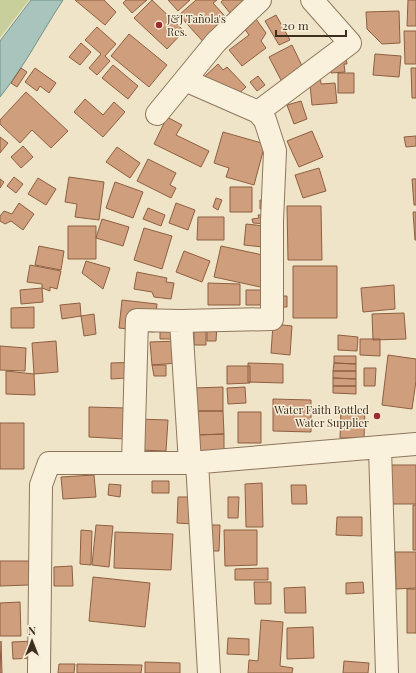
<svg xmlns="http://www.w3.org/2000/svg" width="416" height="673" font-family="'Playfair Display',serif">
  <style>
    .green { fill: #c9cf9b }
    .water { fill: #a9c4bc; stroke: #6f938a }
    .building { fill: #cf9f7d; stroke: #8d5f41 }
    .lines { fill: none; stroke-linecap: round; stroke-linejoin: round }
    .minor-casing { stroke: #8d765c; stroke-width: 24 }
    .minor { stroke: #faf1dc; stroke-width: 22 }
    .poi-dot { fill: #9e2a2b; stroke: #f7eed8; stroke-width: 1.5 }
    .labels { text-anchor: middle; stroke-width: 3; stroke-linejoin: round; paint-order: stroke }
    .poi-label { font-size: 11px; fill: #3d2e20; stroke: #f7eed8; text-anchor: start }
  </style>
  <rect width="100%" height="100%" fill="#f0e4c8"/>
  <path class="green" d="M0,0H29L0,38Z"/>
  <path class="water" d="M31,0H63C42,32 24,67 0,97V41Z"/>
  <path class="building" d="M75,0H104L116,12L105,25Z
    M126,0H147L132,13L123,3Z
    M152,0L184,31L167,49L134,18Z
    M168,0H190L178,11Z
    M196,0H217L213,3L232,24L207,46L179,15Z
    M223,0H245L230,13L221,2Z
    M408,0H416V26H407Z
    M399,11L400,43L382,44L367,29L366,12Z
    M276,15L290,40L279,45L265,21Z
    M256,19L266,33L261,41L266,48L242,66L229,50L249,35L244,28Z
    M97,27L116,44L105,56L110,61L97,75L89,68L101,54L85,40Z
    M404,31H416V64H405Z
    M129,34L167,65L149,87L111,56Z
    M81,43L91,52L80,65L69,57Z
    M292,45L304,70L282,82L269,57Z
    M375,54L401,56L399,77L373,75Z
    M346,57L347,64H344L345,72L331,73L329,59Z
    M218,64L223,70L227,67L246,87L234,98L203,78Z
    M113,65L138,86L128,99L102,78Z
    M21,68L27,72L17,87L11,83Z
    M35,68L56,83L49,93L40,86L37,91L25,82Z
    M411,68H416V98H412Z
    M338,73H354V93H338Z
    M320,74L321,84L335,83L337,103L312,105L309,75Z
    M258,76L265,85L257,91L250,82Z
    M26,92L68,131L51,148L32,130L20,143L0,124V120Z
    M85,99L103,115L114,102L125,112L103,137L74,112Z
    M301,101L307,119L294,124L287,105Z
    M167,117L182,125L176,135L209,151L201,167L154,144Z
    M312,131L323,157L299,167L287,141Z
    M223,132L265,144L254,185L226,177L229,168L214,163Z
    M416,136V146L406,147L404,137Z
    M0,137L8,143L0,153Z
    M23,146L33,157L21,168L11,157Z
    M117,147L140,163L130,178L106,162Z
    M148,159L176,173L170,185L176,188L171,198L137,181Z
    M319,168L326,191L303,198L295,175Z
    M14,177L23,184L16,193L7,186Z
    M69,177L104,182L99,220L75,217L77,204L65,202Z
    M38,178L56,189L46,205L28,194Z
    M0,179L4,182L0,188Z
    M412,179H416V205H414Z
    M115,182L143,192L133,218L106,208Z
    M230,187H252V212H230Z
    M216,198L222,200L218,210L213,207Z
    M260,200H269L268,209H260Z
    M19,203L34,214L23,230L11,221L5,224L0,221V216L4,211L12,214Z
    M176,203L195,210L188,230L169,223Z
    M287,206H321L322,260H288Z
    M148,208L165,215L161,226L143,219Z
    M413,212H416V240H415Z
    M258,215H267V224L253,223L252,219L259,218Z
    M198,217H224V240H197Z
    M102,219L129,227L123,246L96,238Z
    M246,224L265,226L263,247L244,245Z
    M68,226H96V259H68Z
    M144,228L172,236L162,269L134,260Z
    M39,246L64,251L61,270L35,265Z
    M221,246L272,257L265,288L214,277Z
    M184,251L210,261L202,282L176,272Z
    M86,261L110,268L103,289L82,273Z
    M30,265L61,271L57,289L50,287V291L42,288V284L27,282Z
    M293,266H337V318H293Z
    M137,272L167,278L166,282L174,283L171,299L154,297L152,292L134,289Z
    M208,283L240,284V305H208Z
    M394,285L395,309L363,312L361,288Z
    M42,288L43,302L21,304L20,290Z
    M246,290H261V305H246Z
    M278,296H287V307H278Z
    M122,300L157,304L154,332L119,328Z
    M80,303L81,316L62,319L60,305Z
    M34,307V328H11V308Z
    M404,313L406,339L373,340L372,314Z
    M94,314L96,334L84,336L81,316Z
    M160,316L187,339H160Z
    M273,324L292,326L290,355L271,353Z
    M207,325H217L216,341H207Z
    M194,328H206V345H194Z
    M338,335L358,337L357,351L338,350Z
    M360,339H380V356L360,355Z
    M56,341L58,372L34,374L32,343Z
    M178,341V363L152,365L150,342Z
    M0,346L26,348L25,371L0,370Z
    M388,355L416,359V381L412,409L382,405Z
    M334,356H356V364L334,363Z
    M142,362V377L111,379V363Z
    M248,363L283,364V383L248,382Z
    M334,363L356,364V371H333Z
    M152,365H166V376H154Z
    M227,366H250V383L227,384Z
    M364,368H376L375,386H364Z
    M6,371L34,374L35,395L6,394Z
    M333,371H356V379L333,378Z
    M333,378L356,379V386H333Z
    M333,386H356V394L333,393Z
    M223,387V411H195V388Z
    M245,387L246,403L228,404L227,388Z
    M273,399L311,400V432L273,431Z
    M89,407L126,408L125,439L89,437Z
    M341,409H365L364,438H340Z
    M195,411H223L224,434L196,435Z
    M238,412H261V443H238Z
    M138,419L168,420L166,451L137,450Z
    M0,423H24V469H0Z
    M224,434V451H196V435Z
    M386,465H416V504H386Z
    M94,475L96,497L63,499L61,477Z
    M152,481H169V493H152Z
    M262,483L263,527H246L245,484Z
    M109,484L121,485L120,497L108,495Z
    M291,485H306L307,504H292Z
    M178,497H193V524L177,523Z
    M228,497H239L238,518H228Z
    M413,505H416V550H413Z
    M337,517H362V536L336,535Z
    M96,525L113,526L109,567L92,565Z
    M208,525H220L219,551H208Z
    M81,530L92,531L91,565L80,564Z
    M224,530H257V565L225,566Z
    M115,532L173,534L171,570L114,568Z
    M395,552H416V588L396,589Z
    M0,561H29V585L0,586Z
    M72,566L73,586H54V567Z
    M268,568V580H235V569Z
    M93,577L150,583L145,627L89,621Z
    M254,582H271V604H255Z
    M363,582L364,593L346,594V583Z
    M305,587L306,613H285L284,588Z
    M407,589H416V633H407Z
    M20,602L21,636H0V603Z
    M261,620L283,622L280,666L293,668L292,673H248L249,660L258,661Z
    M313,627L314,658L287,659V628Z
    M228,638L249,639V655L227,654Z
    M1,641L2,673H0Z
    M33,641V658L13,659L12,642Z
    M344,661L369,663L368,673H343Z
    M145,662L180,663V673H145Z
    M59,664H75L74,673H58Z
    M77,664L142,665L141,673H77Z"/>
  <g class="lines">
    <g class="minor-casing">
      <path id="minor" d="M185,80L258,112L265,120L275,151L272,221V319L181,321L190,463
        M258,112L350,43L312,0
        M157,114L216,42L260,0
        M380,448L387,673
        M197,462L209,673
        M133,463L137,320L181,321
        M39,673L41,485L49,463H190L416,444"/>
    </g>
    <use href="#minor" class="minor"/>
  </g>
  <g class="poi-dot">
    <circle cx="159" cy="25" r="4"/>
    <circle cx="377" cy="416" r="4"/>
  </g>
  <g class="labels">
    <g class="poi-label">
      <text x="167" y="23">J&amp;J Tañola's<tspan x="167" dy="13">Res.</tspan></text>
      <text x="369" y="414" text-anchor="end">Water Faith Bottled<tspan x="369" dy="13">Water Supplier</tspan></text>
    </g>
  </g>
  <g transform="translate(32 641)" stroke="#f7eed8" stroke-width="3" paint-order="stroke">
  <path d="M0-3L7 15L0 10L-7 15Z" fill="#3d2e20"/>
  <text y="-6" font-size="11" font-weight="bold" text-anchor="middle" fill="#3d2e20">N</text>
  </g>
  <path d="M276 30v6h70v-6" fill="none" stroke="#3d2e20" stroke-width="2"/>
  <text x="282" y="30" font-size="12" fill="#3d2e20" stroke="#f7eed8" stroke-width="3" paint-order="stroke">20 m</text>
</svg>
